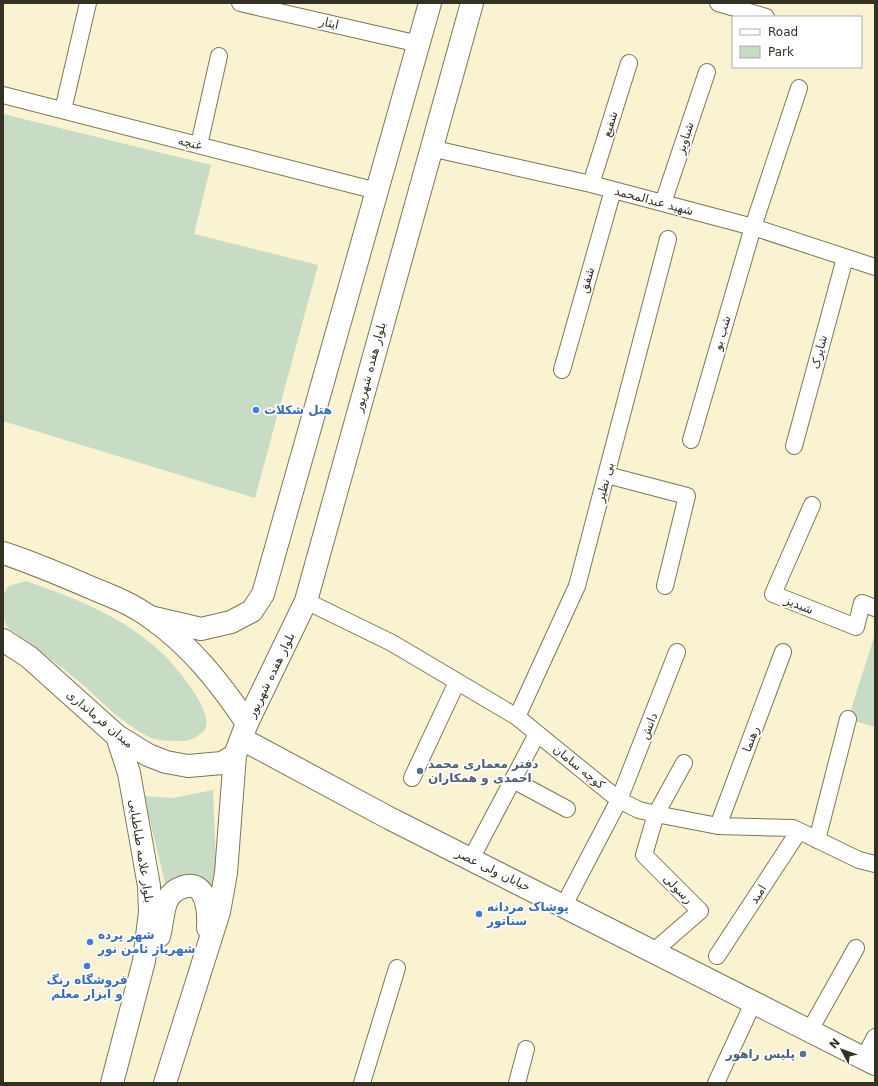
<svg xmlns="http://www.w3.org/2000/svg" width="878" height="1086" font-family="'DejaVu Sans','Noto Sans Arabic',sans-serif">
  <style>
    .green { fill: #c8dbc5 }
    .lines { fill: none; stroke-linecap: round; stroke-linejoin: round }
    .street-casing { stroke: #7c7758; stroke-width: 18 }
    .secondary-casing { stroke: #7c7758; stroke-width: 24 }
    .primary-casing { stroke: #7c7758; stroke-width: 24 }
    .street { stroke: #fff; stroke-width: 16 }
    .secondary { stroke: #fff; stroke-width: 22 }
    .primary { stroke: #fff; stroke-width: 22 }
    .shop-dot { fill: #3f7fe0; stroke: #fff; stroke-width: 1.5 }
    .service-dot { fill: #5c6f8a; stroke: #fff; stroke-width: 1.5 }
    .labels { text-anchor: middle; stroke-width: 3.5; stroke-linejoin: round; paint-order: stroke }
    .street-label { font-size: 12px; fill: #333124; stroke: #fff }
    .shop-label { font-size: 12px; font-weight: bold; fill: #366cbe; stroke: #fff; text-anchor: start }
    .service-label { font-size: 12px; font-weight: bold; fill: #4e5e75; stroke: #fff; text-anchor: start }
  </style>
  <rect width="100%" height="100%" fill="#f9f3d1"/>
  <path class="green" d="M3,114L211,165L194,234L318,265L255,498L3,421Z
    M26,581C78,599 129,619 168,659C180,672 210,708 206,726C205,731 202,733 199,735C194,739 188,741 182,741C170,741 157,741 147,736C122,723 103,703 83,685C59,665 33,645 8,628C2,619 0,595 8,587C12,584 21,583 26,581Z
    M875,634V727L848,719Z
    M213,790L217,887C194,878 188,877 165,883L144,796L173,798Z"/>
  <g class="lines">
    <g class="street-casing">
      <path id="street" d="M240,3L419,44
        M718,3L766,17
        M3,95L377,191
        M63,110L88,3
        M199,145L219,56
        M430,148L591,184L753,227L875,267
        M591,184L629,63
        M663,203L707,72
        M562,370L613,190
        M691,440L753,227L799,88
        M794,446L845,258
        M607,475L687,496L665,586
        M812,505L773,594L856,627L862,603L875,608
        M306,601L392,643L517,717L619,800L639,810L656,814L718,826L793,828L859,860L875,864
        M517,717L577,586L668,239
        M412,778L457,682
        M513,780L567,809
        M718,826L783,652
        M817,840L848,719
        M471,859L537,734
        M564,905L619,800L677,652
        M654,951L700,911L644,855L656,814L684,763
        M717,956L799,831
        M810,1030L856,948
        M864,1058L875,1037
        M362,1083L397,968
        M517,1083L526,1049
        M716,1083L754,1001"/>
    </g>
    <g class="secondary-casing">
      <path id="secondary" d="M150,617L201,629L231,622L252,611L263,594L430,3
        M247,723L306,601L472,3"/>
    </g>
    <g class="primary-casing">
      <path id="primary" d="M3,553C34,563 64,576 94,589C114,597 134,605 151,618C191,646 220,683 247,723L235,755L222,763L188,766L166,762L148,755L117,736L29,657L3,640
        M242,739L389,818L875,1064
        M159,936C162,926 163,908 167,900C171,893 176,889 183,887C207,879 209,912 208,928
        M112,1083L144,961L150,912L149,886L129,773L117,736
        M165,1083L219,912L226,873L235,755"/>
    </g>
    <use href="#street" class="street"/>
    <use href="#secondary" class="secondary"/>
    <use href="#primary" class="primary"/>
  </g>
  <g class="shop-dot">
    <circle cx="256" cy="410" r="4"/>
    <circle cx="479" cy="914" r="4"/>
    <circle cx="90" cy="942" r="4"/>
    <circle cx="87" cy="966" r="4"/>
  </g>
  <g class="service-dot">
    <circle cx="420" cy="771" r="4"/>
    <circle cx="803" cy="1054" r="4"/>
  </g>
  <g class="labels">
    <g class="street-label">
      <text transform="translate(329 23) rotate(13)" y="4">ایثار</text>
      <text transform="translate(610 124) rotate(-73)" y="4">شفیع</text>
      <text transform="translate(685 138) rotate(-72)" y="4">شباویز</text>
      <text transform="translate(190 143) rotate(14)" y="4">غنچه</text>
      <text transform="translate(654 201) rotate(15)" y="4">شهید عبدالمحمد</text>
      <text transform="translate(587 280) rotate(-74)" y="4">شفق</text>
      <text transform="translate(722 333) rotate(-74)" y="4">شب بو</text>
      <text transform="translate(819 352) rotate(-75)" y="4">شاپرک</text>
      <text transform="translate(370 367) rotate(-75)" y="4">بلوار هفده شهریور</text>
      <text transform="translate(605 482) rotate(-75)" y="4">بی نظیر</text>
      <text transform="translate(799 605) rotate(22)" y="4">شبدیز</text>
      <text transform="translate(271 675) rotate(-64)" y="4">بلوار هفده شهریور</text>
      <text transform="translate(100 719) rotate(40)" y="4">میدان فرمانداری</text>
      <text transform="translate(649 726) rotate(-68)" y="4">دانش</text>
      <text transform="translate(751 739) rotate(-69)" y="4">رهنما</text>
      <text transform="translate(579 767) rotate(39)" y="4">کوچه سامان</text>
      <text transform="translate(141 851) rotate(81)" y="4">بلوار علامه طباطبایی</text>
      <text transform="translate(493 870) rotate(26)" y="4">خیابان ولی عصر</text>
      <text transform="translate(678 889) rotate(45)" y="4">رسولی</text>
      <text transform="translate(758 894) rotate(-57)" y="4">امید</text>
    </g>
    <g class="shop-label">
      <text x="264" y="414">هتل شکلات</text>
      <text x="487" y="911">پوشاک مردانه<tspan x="487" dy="14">سناتور</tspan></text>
      <text x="98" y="939">شهر پرده<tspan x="98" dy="14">شهریار ثامن نور</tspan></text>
      <text x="87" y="984" text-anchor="middle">فروشگاه رنگ<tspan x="87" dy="14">و ابزار معلم</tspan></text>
    </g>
    <g class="service-label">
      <text x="428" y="768">دفتر معماری محمد<tspan x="428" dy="14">احمدی و همکاران</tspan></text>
      <text x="795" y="1058" text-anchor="end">پلیس راهور</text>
    </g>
  </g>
  <rect width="878" height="1086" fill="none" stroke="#333124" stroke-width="8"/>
  <rect x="732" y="16" width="130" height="52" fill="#ffffff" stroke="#adada7"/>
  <rect x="740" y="29" width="20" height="6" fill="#ffffff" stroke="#adada7"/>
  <text x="768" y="36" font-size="12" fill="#333124">Road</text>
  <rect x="740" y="46" width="20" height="12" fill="#c8dbc5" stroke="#adada7"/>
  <text x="768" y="56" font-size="12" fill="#333124">Park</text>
  <g transform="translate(842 1050) rotate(311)" stroke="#ffffff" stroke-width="3" paint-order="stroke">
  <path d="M0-3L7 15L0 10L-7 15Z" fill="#333124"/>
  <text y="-6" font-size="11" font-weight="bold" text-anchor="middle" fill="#333124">N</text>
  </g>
</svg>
